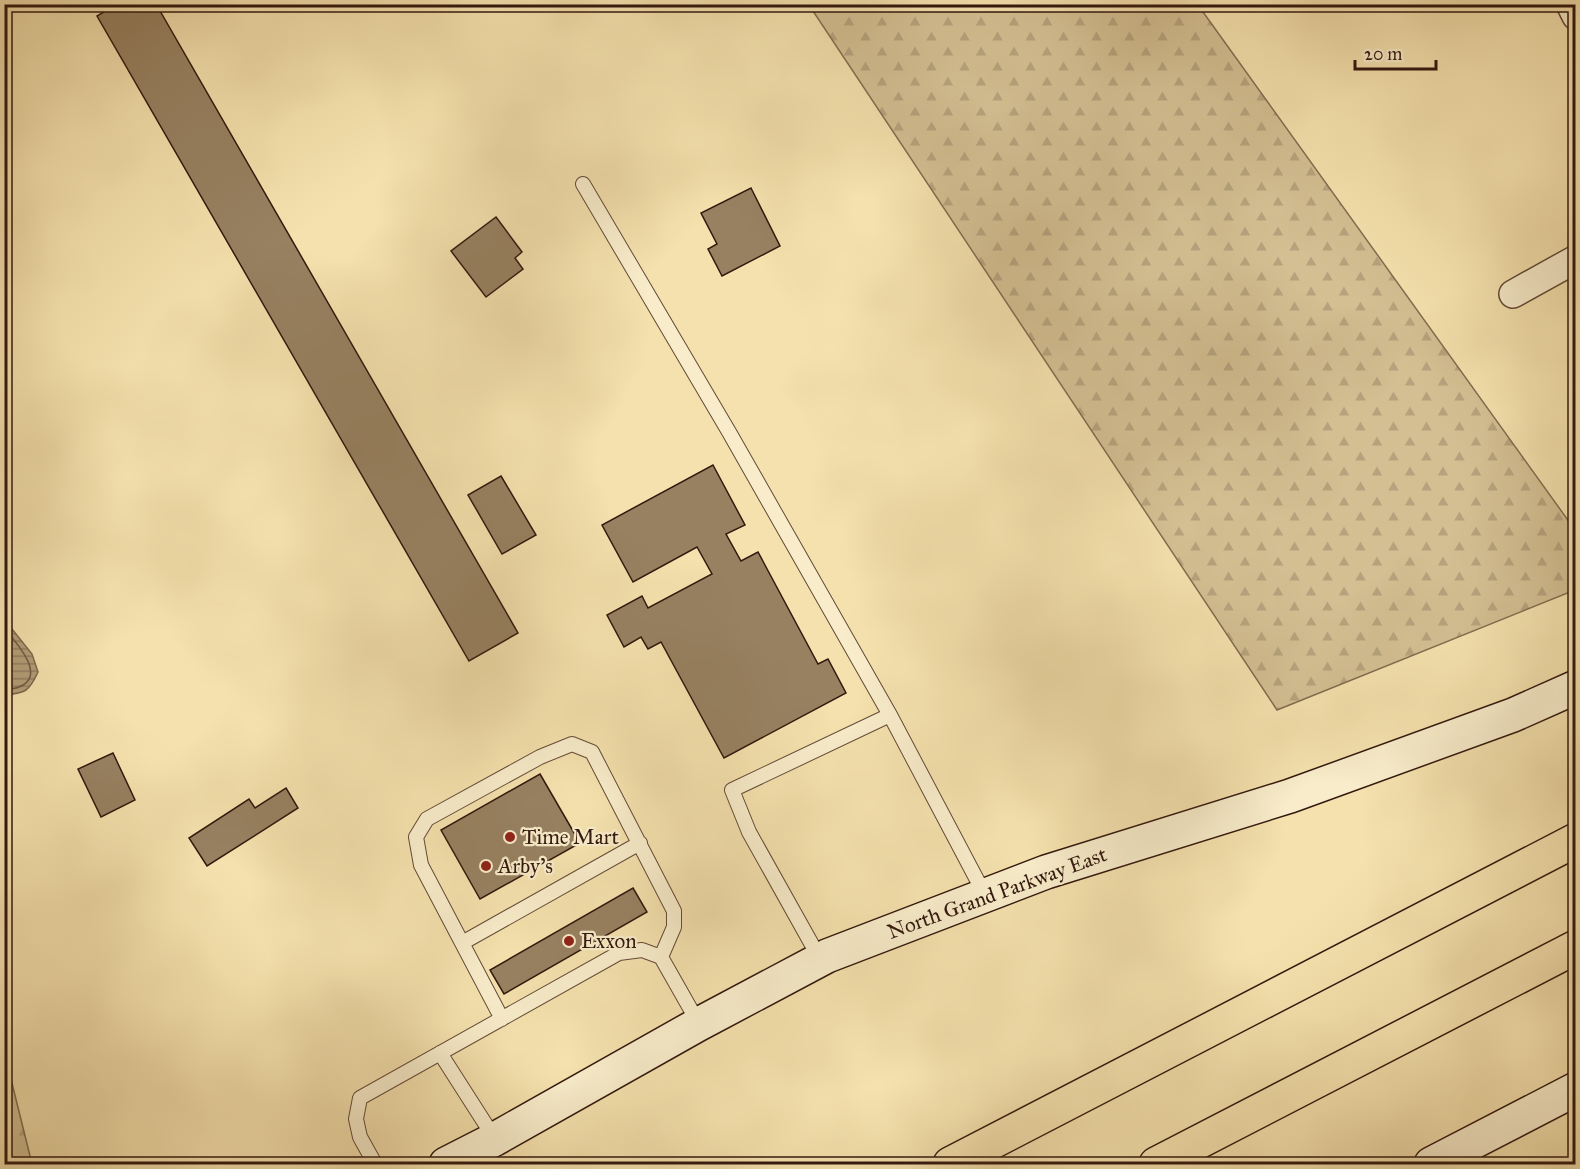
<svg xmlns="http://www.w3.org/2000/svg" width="1580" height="1169" font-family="'IM FELL Great Primer',serif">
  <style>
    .forest { fill: url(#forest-firs); stroke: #836c50; stroke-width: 1.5 }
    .water { fill: url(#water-rules); stroke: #7f684d; stroke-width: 1.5 }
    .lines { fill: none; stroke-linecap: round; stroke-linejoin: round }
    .shore { stroke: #725a42; stroke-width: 1.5 }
    .building { fill: #978161; stroke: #33180e; stroke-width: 1.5 }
    .lane-casing { stroke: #634a36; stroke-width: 16 }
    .street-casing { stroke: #634a36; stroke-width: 30 }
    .secondary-casing { stroke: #33180e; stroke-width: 36 }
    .highway-casing { stroke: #33180e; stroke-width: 36 }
    .lane { stroke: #f8ecca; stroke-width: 14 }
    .street { stroke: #f8ecca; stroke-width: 27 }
    .secondary { stroke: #f8ecca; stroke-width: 33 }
    .highway { stroke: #f4e1ad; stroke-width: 33 }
    .poi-dot { fill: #8f2418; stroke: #f8ecca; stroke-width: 2 }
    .labels { text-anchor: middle; stroke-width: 4.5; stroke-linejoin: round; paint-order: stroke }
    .poi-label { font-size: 21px; fill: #33180e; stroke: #f8ecca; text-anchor: start }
    .street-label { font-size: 21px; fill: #33180e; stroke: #f8ecca }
  </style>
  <defs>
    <pattern id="forest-firs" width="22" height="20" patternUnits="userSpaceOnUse" patternTransform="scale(1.5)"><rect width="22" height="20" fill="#d3bf92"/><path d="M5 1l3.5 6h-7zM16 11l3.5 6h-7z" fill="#b6a37d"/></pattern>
    <pattern id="water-rules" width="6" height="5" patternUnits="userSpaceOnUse" patternTransform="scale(1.5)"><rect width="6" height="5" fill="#b29d77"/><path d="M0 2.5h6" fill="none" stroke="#917f60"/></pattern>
  </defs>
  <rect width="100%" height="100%" fill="#f4e1ad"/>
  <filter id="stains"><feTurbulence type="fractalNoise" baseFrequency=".00333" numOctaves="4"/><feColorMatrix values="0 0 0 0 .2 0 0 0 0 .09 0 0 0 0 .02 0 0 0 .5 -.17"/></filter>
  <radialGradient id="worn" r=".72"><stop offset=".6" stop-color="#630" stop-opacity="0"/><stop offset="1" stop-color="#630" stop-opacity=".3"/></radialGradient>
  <path class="forest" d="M809,5H1198L1575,530V590L1277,710Z
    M5,1055L32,1164H5Z"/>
  <path class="water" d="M4,619L32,654L38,672C29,692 25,693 5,695Z"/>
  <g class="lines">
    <path class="shore" d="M4,628C15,641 48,676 19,687C15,689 9,689 4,689"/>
  </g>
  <path class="building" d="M117,4H156L518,633L469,661L97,16Z
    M751,188L780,246L722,276L708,249L717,244L701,213Z
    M496,217L522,252L515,258L523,269L486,297L451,251Z
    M713,465L745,525L726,534L741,561L758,552L818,664L828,659L846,693L724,758L661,642L648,649L641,637L624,647L607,615L642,596L648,608L712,574L697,547L633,582L602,525Z
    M501,476L536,535L502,554L468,495Z
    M113,753L135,800L101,817L78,769Z
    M540,774L580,843L480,899L441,830Z
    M286,788L298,808L207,866L189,838L249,799L255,808Z
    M633,888L647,912L504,994L490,970Z"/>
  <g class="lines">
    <g class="lane-casing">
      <path id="lane" d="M583,184L729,432L890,715L985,895
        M462,943L640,843
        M820,959L749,832L732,790L890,715
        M502,1019L421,865L416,837L427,819L540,757L572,744L592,752L674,911V927L661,957
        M440,1053L495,1139
        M375,1164L360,1137L356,1119L360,1098L619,953L642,950L661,957L699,1024"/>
    </g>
    <g class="street-casing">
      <path id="street" d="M1570,4L1576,16
        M1513,294L1576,259"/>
    </g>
    <g class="secondary-casing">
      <path id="secondary" d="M446,1164L495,1139L699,1024L827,956L1046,872L1290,796L1513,715L1576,687
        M1431,1164L1576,1089"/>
    </g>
    <g class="highway-casing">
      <path id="highway" d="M950,1164L1576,840
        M1156,1164L1576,947"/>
    </g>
    <use href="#lane" class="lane"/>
    <use href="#street" class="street"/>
    <use href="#secondary" class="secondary"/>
    <use href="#highway" class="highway"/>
  </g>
  <g class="poi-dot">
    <circle cx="510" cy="837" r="6"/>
    <circle cx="486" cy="866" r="6"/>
    <circle cx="569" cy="941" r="6"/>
  </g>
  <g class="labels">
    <g class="poi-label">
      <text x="522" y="844">Time Mart</text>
      <text x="498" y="873">Arby's</text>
      <text x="581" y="948">Exxon</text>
    </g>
    <g class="street-label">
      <text transform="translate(997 893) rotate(-20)" y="7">North Grand Parkway East</text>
    </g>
  </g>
  <rect width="1580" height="1169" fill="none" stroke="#f4e1ad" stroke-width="24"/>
  <rect x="6" y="6" width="1568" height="1157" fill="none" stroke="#33180e" stroke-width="3"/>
  <rect x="12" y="12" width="1556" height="1145" fill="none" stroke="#33180e" stroke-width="1.5"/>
  <path d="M1355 60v9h81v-9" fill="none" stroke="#33180e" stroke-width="3"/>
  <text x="1364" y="60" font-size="18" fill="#33180e" stroke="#f8ecca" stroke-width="4.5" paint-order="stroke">20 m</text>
  <rect width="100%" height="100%" filter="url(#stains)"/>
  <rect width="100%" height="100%" fill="url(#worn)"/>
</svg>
